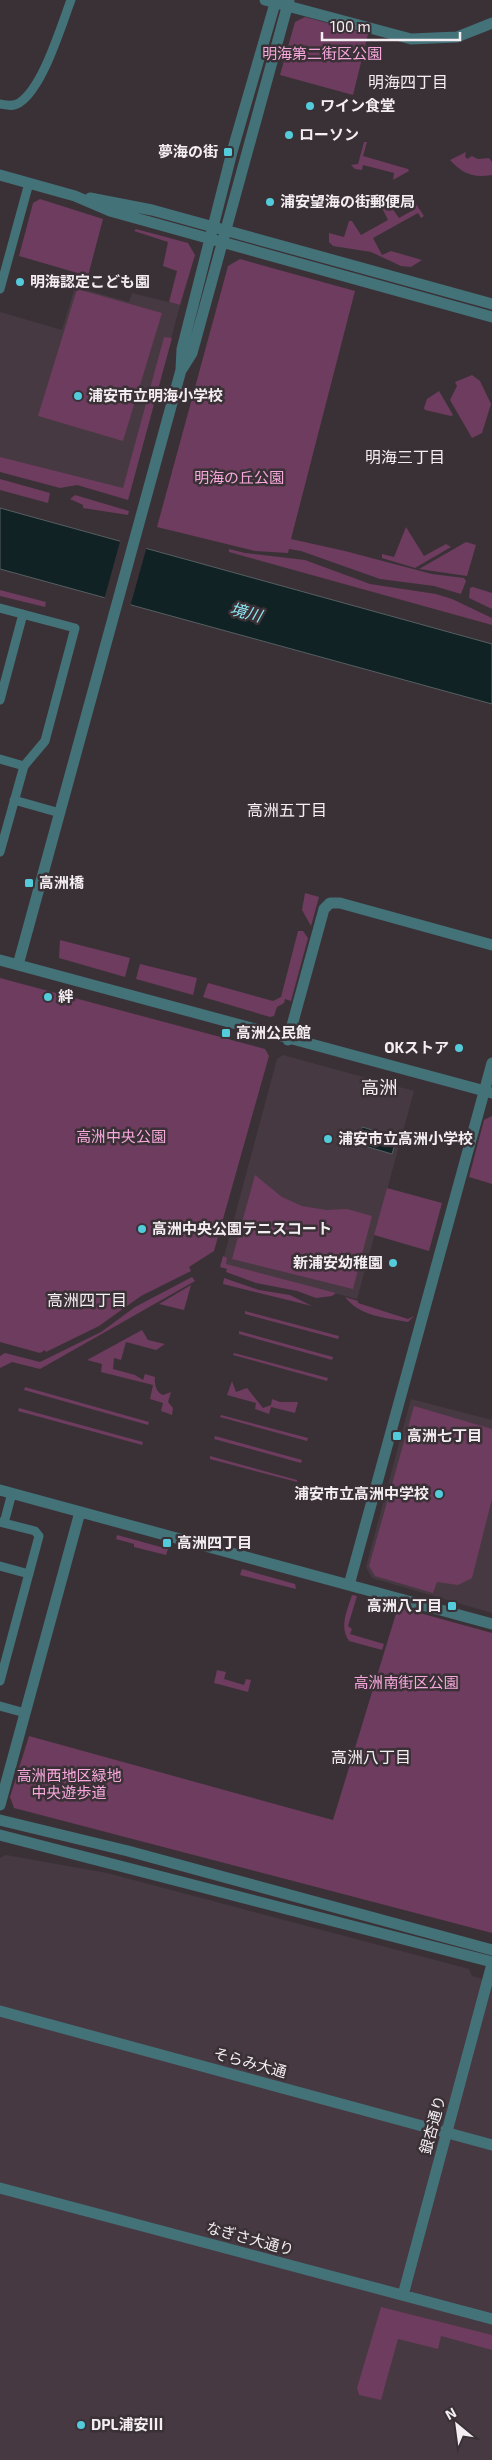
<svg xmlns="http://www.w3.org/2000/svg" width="492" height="2460" font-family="'Exo 2','Noto Sans JP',sans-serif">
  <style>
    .built { fill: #473942 }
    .green { fill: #6d3c5e }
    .water { fill: #112224; stroke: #555f62 }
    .pier { fill: #3a3136 }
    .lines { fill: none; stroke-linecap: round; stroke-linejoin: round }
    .minor { stroke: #437279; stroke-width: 9 }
    .tertiary { stroke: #437279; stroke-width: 11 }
    .poi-dot { fill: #53cbdb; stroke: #3a3136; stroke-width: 2 }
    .labels { text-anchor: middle; stroke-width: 5; stroke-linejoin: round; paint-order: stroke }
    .park-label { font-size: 15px; fill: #f9a8de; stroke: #3a3136 }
    .poi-label { font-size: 15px; font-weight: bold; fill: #f4eef2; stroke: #3a3136; text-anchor: start }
    .street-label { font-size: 15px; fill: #f4eef2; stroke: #3a3136 }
    .neighbourhood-label { font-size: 16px; fill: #f4eef2; stroke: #3a3136 }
    .water-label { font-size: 16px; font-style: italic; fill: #8ee8f5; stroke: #3a3136 }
    .quarter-label { font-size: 18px; fill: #f4eef2; stroke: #3a3136 }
  </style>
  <rect width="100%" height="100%" fill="#3a3136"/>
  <path class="built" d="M75,287L129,302L132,293L180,305L129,497L0,461V312L62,330Z
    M283,1055L414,1091L357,1299L222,1264L277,1059Z
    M411,1399L492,1420V1613L372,1578L366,1567Z
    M6,1855L107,1873L469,1969L472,1976L492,1982V2460H0V1858Z"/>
  <path class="green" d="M305,17L368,34L353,95L280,75L295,22Z
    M364,142H367L363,156L408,169L409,171L393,180L394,173L363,165L362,170L355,169L351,165L358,164Z
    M466,152L465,156L467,159L472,156L478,159L489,158L492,162V175C473,178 463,174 450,160Z
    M385,198L399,218L415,209L413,205L416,204L424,216L421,218L418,213L373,238L382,255L391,251L422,260L411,267L401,266L371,252L333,246L329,242V233L344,237L349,221H352L361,235L388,220L379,202Z
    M40,199L103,219L88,276L19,256L33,203Z
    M136,229L188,243L195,255L180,305L169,302L177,271L163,266L168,242L134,231Z
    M240,259L355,291L291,539L345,551L432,574L464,578L466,581L461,594L434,586L380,579L301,551L289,549L288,553L255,551L157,527L228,266Z
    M77,289L162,313L123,441L38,416Z
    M164,337L172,338L128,500L77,485L60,488L0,472V457L123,488Z
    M472,375L480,381L491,404L482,433L472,438L450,400L457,386L455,382Z
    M439,391L453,415L451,416L425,410L424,408L427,399Z
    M0,479L50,493L48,503L0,490Z
    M75,495L129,511L128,515L83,508V505L70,499Z
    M406,527L424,556L446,544L451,547L415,568L382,558V554L394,557Z
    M466,542L476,545L467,576L419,569Z
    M229,549L245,553L305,560L370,584L436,594L452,599L492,618V625L229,552Z
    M473,587L492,593V609L469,598L470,588Z
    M0,590L46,602L45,607L0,596Z
    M305,893L319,897L311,926L302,910Z
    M298,931H303L308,938L291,1001L285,999L284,1003L277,1007L274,1016L270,1017L203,997L208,983L273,1001L281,997Z
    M60,940L130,958L125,977L59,958Z
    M140,964L197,978L193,995L136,979Z
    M0,978L265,1049L269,1056L214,1251L189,1267L191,1271L141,1296L99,1326L46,1352L45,1350L40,1353L0,1342Z
    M492,1116V1184L469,1177L484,1120Z
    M255,1175L282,1197L302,1206L326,1210L347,1209L372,1216L353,1289L232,1259Z
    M387,1188L442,1203L429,1251L374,1235Z
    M223,1256L227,1258L226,1264L336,1293L332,1296L316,1298L297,1291L256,1283L226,1272L227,1269L220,1267Z
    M192,1277L195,1281L40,1369L12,1362L0,1368V1356L5,1353L40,1362L101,1332L135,1307Z
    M224,1278L259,1290L290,1295L312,1306L223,1284Z
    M191,1285L184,1310L159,1304Z
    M345,1297L358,1301V1303L408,1319L414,1316L408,1322C386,1318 359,1316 345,1297Z
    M245,1311L339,1336L338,1339L245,1314Z
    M142,1330L148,1340L165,1344L156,1350L126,1342L121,1360L114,1358L113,1369L135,1375L143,1380L145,1374L155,1377C154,1383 156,1393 163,1395L171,1392L168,1402L173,1408L172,1415L161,1411L163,1403L150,1399L153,1385L101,1372L102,1364L87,1360Z
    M239,1331L333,1357L332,1360L239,1334Z
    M234,1353L328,1378L327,1381L233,1355Z
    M232,1381L236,1392L247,1388L263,1408L271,1405L272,1399L280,1402H298L295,1413L271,1407L269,1414L255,1409L256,1403L227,1395Z
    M25,1387L149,1422L148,1425L24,1390Z
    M414,1406L492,1429V1499L472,1578L458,1585L437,1582L433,1593L375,1576L369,1566Z
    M19,1408L143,1442L142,1445L18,1411Z
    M221,1415L308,1438L307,1441L220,1417Z
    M215,1436L302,1460L301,1463L214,1439Z
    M210,1456L297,1480V1482L210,1459Z
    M117,1535L168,1549L166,1555L134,1547V1544L116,1539Z
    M242,1569L295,1584L296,1589L240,1575Z
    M352,1595L357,1596L348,1626L352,1629L350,1634L384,1644L382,1650L349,1641C339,1627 347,1611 352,1595Z
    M398,1607L492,1633V1933L14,1808L10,1797L29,1736L333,1820Z
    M217,1670L226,1672L224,1679L244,1685L246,1679L251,1680L248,1692L214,1683Z
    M381,2307L492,2335V2350L441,2336L438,2349L398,2339L381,2400L359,2395L357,2388Z"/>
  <path class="water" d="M0,508L492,644V704L0,569Z
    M362,1127L397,1137L392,1154L358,1144Z"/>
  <path class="pier" d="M121,538L147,546L130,607L104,600Z"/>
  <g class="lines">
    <path class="minor" d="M0,104C6,105 13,107 19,103C43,88 61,26 71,0
      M0,289L29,183
      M0,608L75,628L45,741L24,766L0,852
      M0,700L23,614
      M0,759L24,766
      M14,800L60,813
      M0,1522L35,1531L39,1536L0,1681
      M4,1523L12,1493
      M0,1566L29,1574
      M0,1706L25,1713"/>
    <path class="tertiary" d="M265,0L411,39L457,37L492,23
      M0,175L75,196L110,211L492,317
      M90,198L152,210L492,304
      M182,369L192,353L289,0
      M0,960L492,1093
      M18,965L181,370L182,349L232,152L276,0
      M288,1040L324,909L330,903H340L492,945
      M0,1490L492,1624
      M349,1585L492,1063
      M0,1805L80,1512
      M0,1820L128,1851L492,1950
      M0,1835L492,1962
      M0,2011L492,2145
      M0,2188L492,2319
      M403,2295L492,1964"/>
  </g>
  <g class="poi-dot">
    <circle cx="310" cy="106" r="5"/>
    <circle cx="289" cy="135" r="5"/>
    <rect x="223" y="147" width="10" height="10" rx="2.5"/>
    <circle cx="270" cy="202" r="5"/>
    <circle cx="20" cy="282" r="5"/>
    <circle cx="78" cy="396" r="5"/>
    <rect x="24" y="878" width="10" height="10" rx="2.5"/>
    <circle cx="48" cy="997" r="5"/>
    <rect x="221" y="1028" width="10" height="10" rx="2.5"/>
    <circle cx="459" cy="1048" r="5"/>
    <circle cx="328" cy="1139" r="5"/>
    <circle cx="142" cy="1229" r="5"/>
    <circle cx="393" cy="1263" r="5"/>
    <rect x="392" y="1431" width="10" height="10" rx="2.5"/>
    <circle cx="439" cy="1494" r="5"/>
    <rect x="162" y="1538" width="10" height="10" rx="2.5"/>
    <rect x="447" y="1601" width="10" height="10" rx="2.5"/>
    <circle cx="81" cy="2425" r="5"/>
  </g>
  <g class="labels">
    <g class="park-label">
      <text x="322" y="59">明海第二街区公園</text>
      <text x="239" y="483">明海の丘公園</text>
      <text x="121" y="1142">高洲中央公園</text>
      <text x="406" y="1688">高洲南街区公園</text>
      <text x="69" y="1781">高洲西地区緑地<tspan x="69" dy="17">中央遊歩道</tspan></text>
    </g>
    <g class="poi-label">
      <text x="320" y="111">ワイン食堂</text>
      <text x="299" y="140">ローソン</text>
      <text x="218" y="157" text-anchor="end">夢海の街</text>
      <text x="280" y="207">浦安望海の街郵便局</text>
      <text x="30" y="287">明海認定こども園</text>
      <text x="88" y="401">浦安市立明海小学校</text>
      <text x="39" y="888">高洲橋</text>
      <text x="58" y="1002">絆</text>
      <text x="236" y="1038">高洲公民館</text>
      <text x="449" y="1053" text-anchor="end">OKストア</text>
      <text x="338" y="1144">浦安市立高洲小学校</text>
      <text x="152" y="1234">高洲中央公園テニスコート</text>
      <text x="383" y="1268" text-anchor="end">新浦安幼稚園</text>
      <text x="407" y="1441">高洲七丁目</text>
      <text x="429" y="1499" text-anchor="end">浦安市立高洲中学校</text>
      <text x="177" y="1548">高洲四丁目</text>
      <text x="442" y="1611" text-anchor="end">高洲八丁目</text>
      <text x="91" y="2430">DPL浦安Ⅲ</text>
    </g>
    <g class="street-label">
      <text transform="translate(250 2063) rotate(15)" y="5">そらみ大通</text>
      <text transform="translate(433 2125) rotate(-75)" y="5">銀杏通り</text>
      <text transform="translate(250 2239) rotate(15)" y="5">なぎさ大通り</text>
    </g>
    <g class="neighbourhood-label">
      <text x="408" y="88">明海四丁目</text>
      <text x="405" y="463">明海三丁目</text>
      <text x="287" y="816">高洲五丁目</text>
      <text x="87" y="1306">高洲四丁目</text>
      <text x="371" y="1763">高洲八丁目</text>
    </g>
    <g class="water-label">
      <text transform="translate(246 612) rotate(15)" y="6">境川</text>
    </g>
    <g class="quarter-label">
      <text x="379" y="1094">高洲</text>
    </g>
  </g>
  <g transform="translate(457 2425) rotate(331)" stroke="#3a3136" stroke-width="4" paint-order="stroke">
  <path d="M0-4L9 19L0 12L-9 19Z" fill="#f4eef2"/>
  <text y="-8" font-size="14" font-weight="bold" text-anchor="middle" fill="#f4eef2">N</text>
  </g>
  <path d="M322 32v8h138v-8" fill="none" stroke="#f4eef2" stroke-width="2.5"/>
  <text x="330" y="32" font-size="15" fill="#f4eef2" stroke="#3a3136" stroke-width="4" paint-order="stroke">100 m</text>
</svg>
